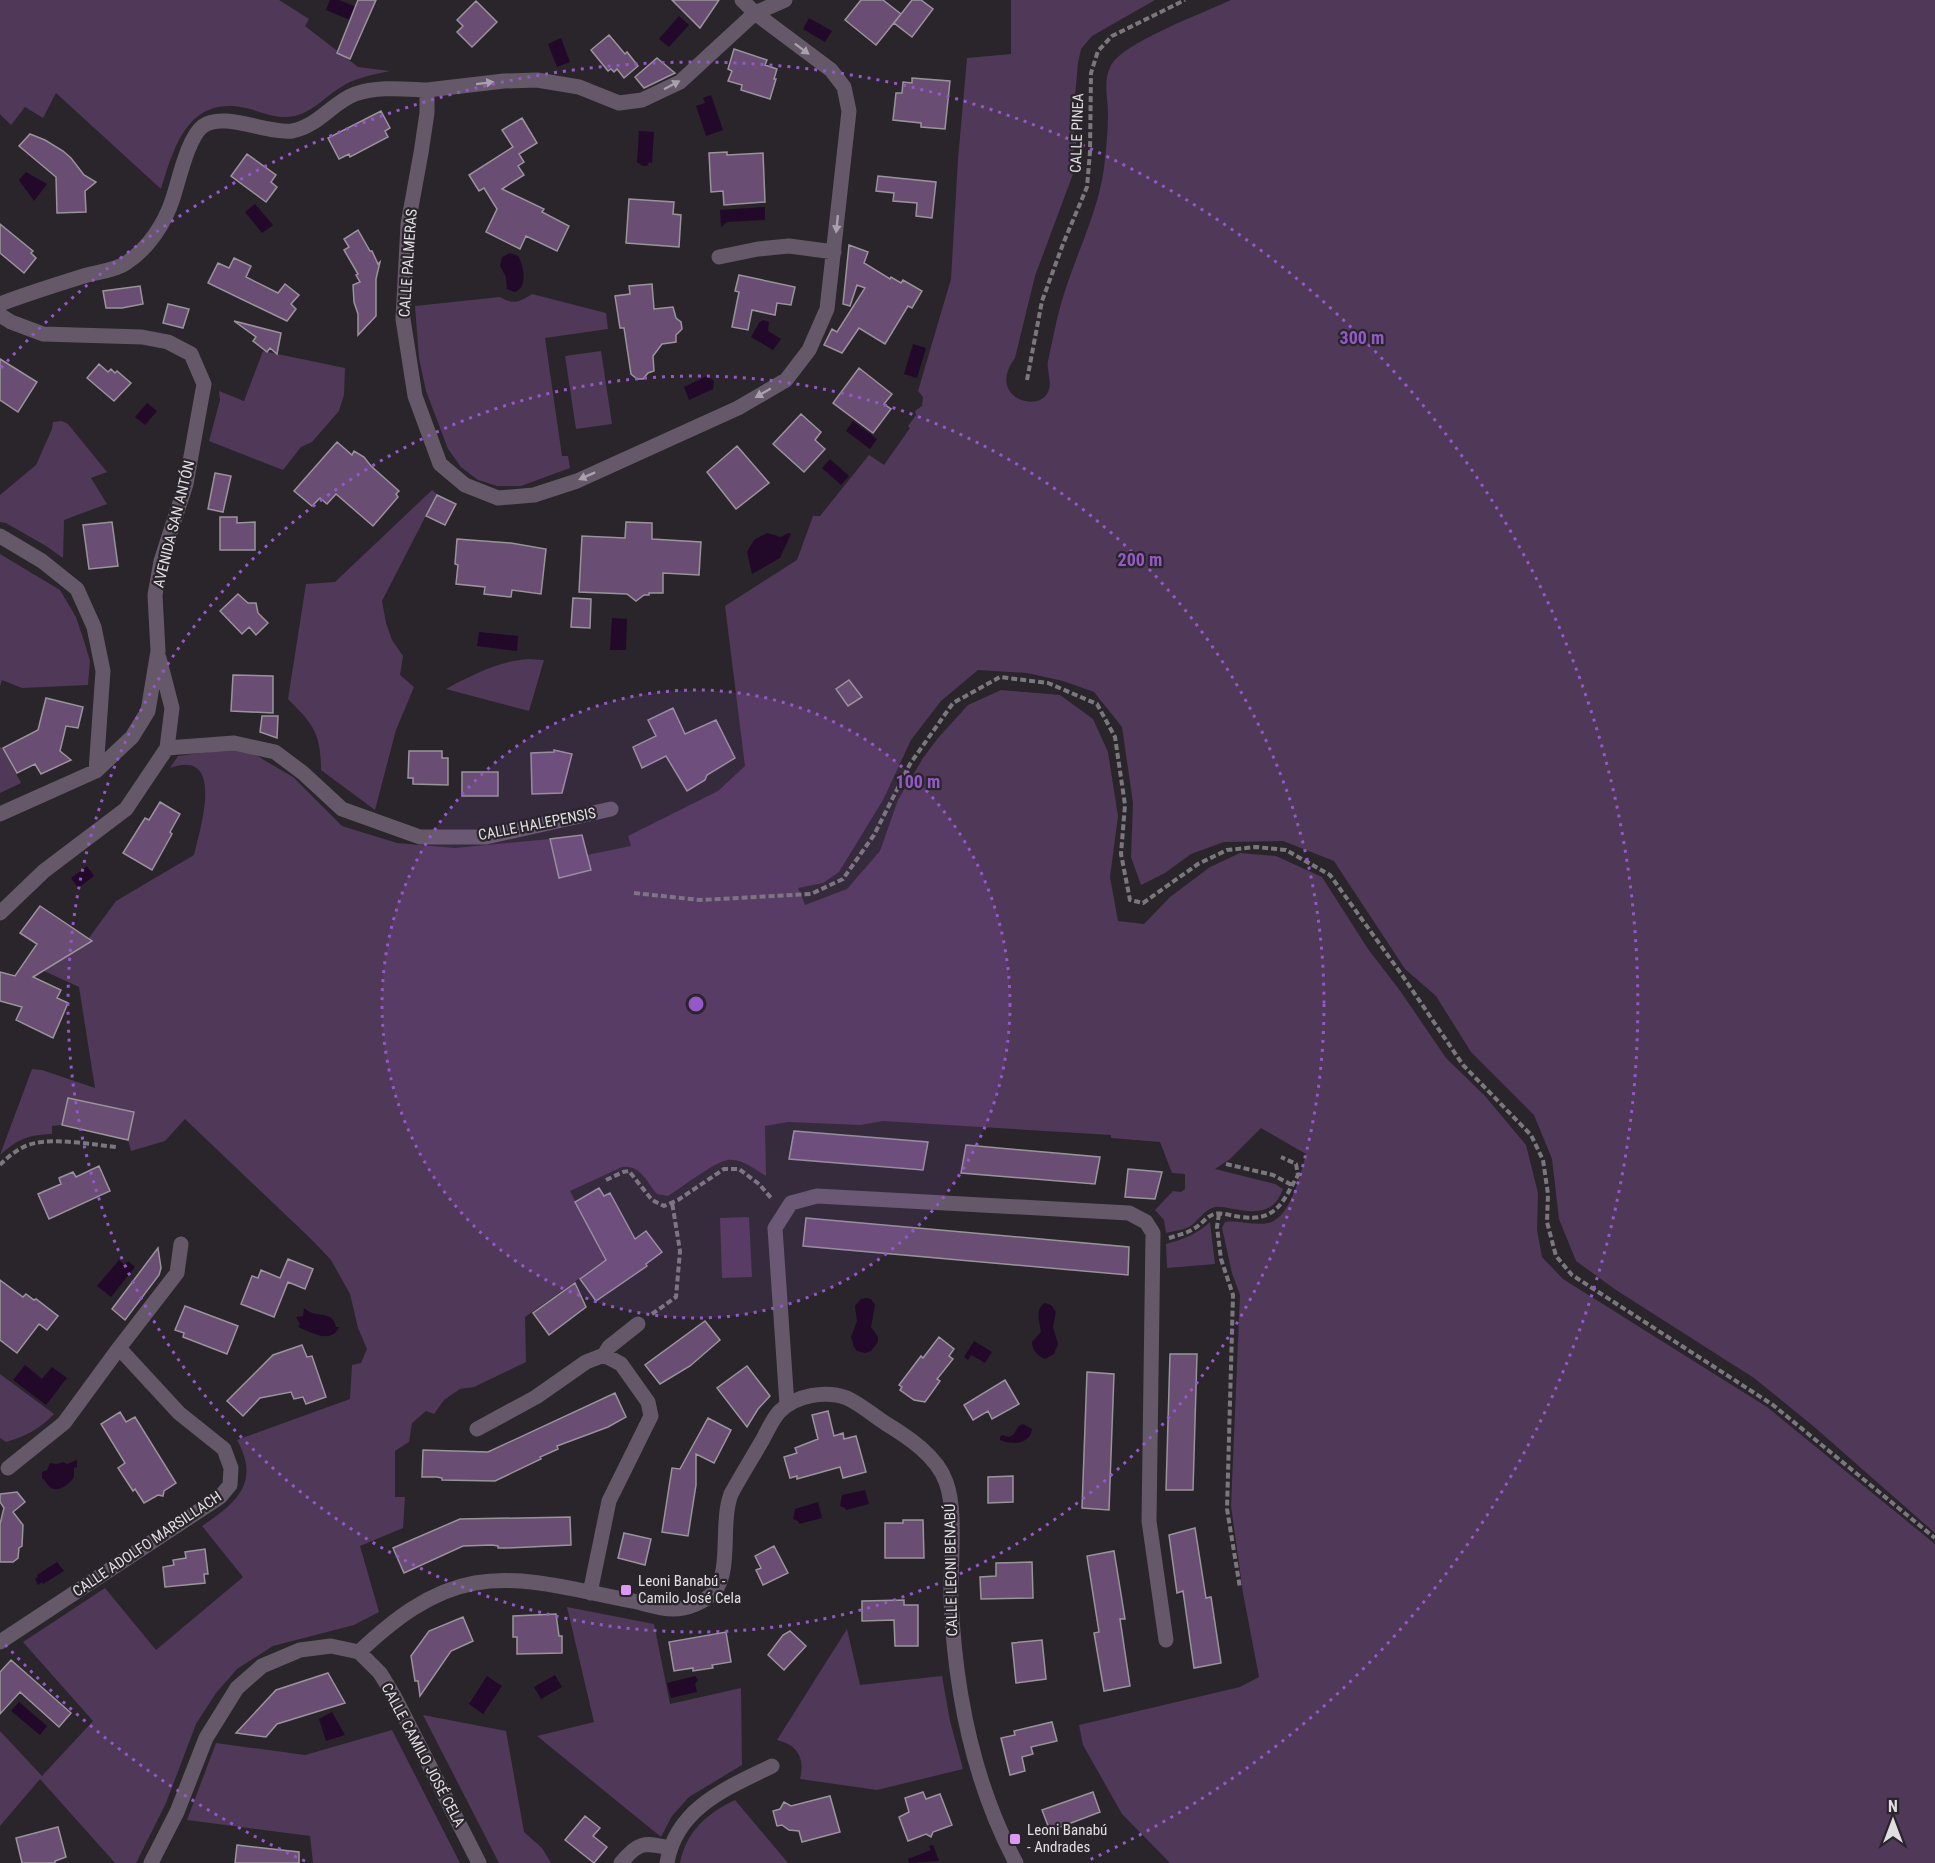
<svg xmlns="http://www.w3.org/2000/svg" width="1935" height="1863" font-family="'Roboto Condensed',sans-serif">
  <style>
    .green { fill: #503858 }
    .water { fill: #22092a }
    .building { fill: #694d73; stroke: #99949b; stroke-width: 1.5 }
    .lines { fill: none; stroke-linecap: round; stroke-linejoin: round }
    .path { stroke: #7b787d; stroke-width: 4; stroke-dasharray: 6 3; stroke-linecap: butt }
    .minor { stroke: #655869; stroke-width: 15 }
    .oneway { fill: #a9a2ac }
    .ring { fill: none; stroke: #9458c8; stroke-width: 3; stroke-dasharray: 3 6 }
    .poi-dot { fill: #dc99f4; stroke: #29252b; stroke-width: 2 }
    .labels { text-anchor: middle; stroke-width: 4.5; stroke-linejoin: round; paint-order: stroke }
    .street-label { font-size: 15px; fill: #e1dee2; stroke: #29252b }
    .poi-label { font-size: 15px; fill: #e1dee2; stroke: #29252b; text-anchor: start }
    .centre { fill: #9458c8; stroke: #29252b; stroke-width: 3 }
    .ring-label { font-size: 18px; text-anchor: middle; font-weight: bold; fill: #9458c8; stroke: #29252b; stroke-width: 4.5; stroke-linejoin: round; paint-order: stroke }
  </style>
  <rect width="100%" height="100%" fill="#29252b"/>
  <path class="green" d="M0,0H279L309,19L305,26L358,67L390,71C371,75 354,78 338,89C324,98 312,112 295,116C277,120 263,112 246,108C188,95 174,147 161,189L56,93L43,118L25,107L11,125L0,114Z
    M1011,0H1155L1092,36L1081,49L1078,63L1075,96L1073,174L1035,276L1015,358C986,397 1038,414 1048,392C1053,382 1046,371 1048,361C1053,339 1057,315 1064,294C1077,252 1098,212 1104,168C1106,150 1108,132 1108,114C1108,102 1105,89 1107,77C1108,72 1111,64 1114,61C1133,39 1203,13 1231,0H1935V1533L1812,1425L1754,1378L1616,1290L1576,1261L1559,1219L1552,1159L1534,1115L1471,1052L1436,996L1405,969L1334,861L1283,841L1224,842L1191,854L1165,873L1141,885L1131,857L1133,803L1122,727L1094,692L1063,681L1027,673L978,670L941,701L911,740L883,800L839,872L823,883L798,888L805,905L847,889L880,851L898,800L923,758L938,738L968,705L1001,690L1060,695L1093,719L1108,752L1118,816L1110,877L1118,921L1144,924L1170,897L1210,867L1240,853L1276,856L1322,877L1368,949L1401,992L1446,1058L1485,1096L1526,1145L1538,1193L1537,1230L1542,1257L1563,1279L1767,1407L1935,1544V1863H1170L1122,1814L1083,1745L1079,1725L1240,1687L1259,1677L1243,1593L1231,1506L1240,1295L1232,1273L1222,1228L1225,1222C1239,1220 1253,1226 1268,1223C1290,1219 1301,1173 1306,1154L1261,1128L1230,1159L1215,1169L1275,1184L1283,1189C1274,1214 1256,1213 1233,1209C1227,1208 1220,1206 1215,1207C1203,1210 1199,1221 1189,1227C1183,1230 1173,1231 1166,1233L1164,1220L1155,1210L1173,1191L1181,1192L1185,1189V1174L1172,1173L1160,1142L1111,1138V1135L883,1121L861,1125L788,1122L765,1126L766,1176C756,1170 741,1158 728,1160C714,1162 681,1188 668,1196L657,1194C647,1182 640,1164 622,1167L570,1191L605,1260L525,1317L526,1362L474,1387L460,1389L444,1400L434,1414L426,1411L412,1423L409,1442L395,1451V1497H405L403,1528L360,1546L379,1612L354,1625L273,1646L237,1669L216,1693L196,1724L166,1803L136,1863H115L40,1779L0,1826V1731L42,1776L93,1721L23,1642L105,1588L156,1650L243,1577L202,1526C236,1503 261,1483 237,1440L350,1399L352,1365L361,1363L367,1349L358,1328L350,1294L331,1260L312,1240L185,1119L165,1141L131,1151L128,1140L134,1112L68,1098L62,1125L52,1126V1134C28,1135 18,1139 0,1155L32,1069L42,1070L95,1088L79,987L44,971L83,946L116,901L194,855C200,829 226,748 170,768L178,756L231,749L254,754L293,777L342,826L397,843L455,848L550,839L559,878L590,870L587,855L631,846L628,836L718,791L745,766L725,606L797,560L813,516H820L869,455L884,465L910,428L908,426L916,415L915,411L922,406L923,397L918,391L951,279L958,159L967,58L1011,54Z
    M532,294L606,313L608,329L545,338L562,456H568L570,468L521,486H497L478,480L461,467L448,449L426,391L419,358L415,306L500,297C513,305 520,302 532,294Z
    M263,351L345,368L344,395L339,411L312,442L301,447L283,470L209,441L220,400L219,391L244,401Z
    M601,351L612,424L576,429L565,356Z
    M62,421L68,424L107,472L91,478L107,504L64,520L63,558L46,546L6,523L0,522V495L36,465L52,429L53,422Z
    M432,490L437,494L382,601L386,623L392,640L403,656L400,675L414,687L396,730L375,810L321,770C321,733 313,724 288,699L306,584L335,582Z
    M0,554L60,590L76,617L84,641L90,661L88,685L22,688L2,680L0,687Z
    M529,659L544,660L529,711L446,689C472,675 498,661 529,659Z
    M0,747L3,748L21,783L0,793Z
    M749,1217L752,1277L722,1278L720,1218Z
    M1210,1222L1215,1264L1167,1268L1166,1244C1184,1239 1197,1234 1210,1222Z
    M0,1374L54,1414C40,1429 26,1436 6,1442L0,1438Z
    M567,1607L654,1624L670,1704L741,1688L742,1765L689,1797L672,1816L661,1837L537,1736L594,1722Z
    M847,1629L860,1685L942,1676L950,1721L963,1769L877,1790L800,1779C805,1758 798,1745 777,1740Z
    M423,1715L506,1731L524,1832L542,1848L551,1863H499Z
    M392,1730L460,1863H313L310,1836L187,1820L216,1743L305,1755Z
    M735,1800L788,1863H680C686,1832 707,1813 735,1800Z"/>
  <path class="water" d="M330,0H339L356,7L350,20L326,10Z
    M679,16L689,25L669,47L659,39Z
    M809,18L832,31L825,42L803,29Z
    M561,38L570,62L557,67L548,44Z
    M711,95L723,130L706,136L696,106L705,103L703,98Z
    M639,131L654,132L652,163L649,162L647,166H643L637,162Z
    M26,172L47,184L34,201L19,180Z
    M255,204L273,225L262,233L245,212Z
    M765,207V220L727,222L721,227L720,210Z
    M510,253L518,256C524,266 528,287 515,292L507,289L506,277L500,266L502,257Z
    M763,320L769,322L768,331L781,339L773,350L751,337L759,323Z
    M913,344L926,348L917,378L904,374Z
    M707,376L714,381L713,389L689,400L684,387Z
    M147,403L157,411L145,425L135,417Z
    M853,421L877,439L870,449L846,431Z
    M830,459L849,476L841,485L822,468Z
    M767,533L781,537L788,533L791,534L780,558L752,574L747,552L754,540Z
    M612,618L627,619L626,650H610Z
    M479,632L518,636L517,651L477,646Z
    M87,866L94,876L78,888L71,878Z
    M119,1260L125,1265L128,1261L135,1267L111,1297L97,1286Z
    M866,1298L871,1299L875,1305L871,1327L878,1337V1342L871,1351L865,1353L857,1351L854,1347L851,1337L857,1321L855,1306L861,1299Z
    M1045,1303L1051,1305L1056,1312L1053,1327L1058,1344L1054,1354L1045,1359C1037,1356 1032,1349 1032,1342L1041,1332C1040,1322 1034,1310 1045,1303Z
    M304,1308C307,1310 309,1312 312,1313C323,1316 333,1313 336,1327H339C331,1345 311,1332 298,1327L300,1324L296,1317L303,1316Z
    M974,1341L992,1352L985,1363L971,1355L968,1360L964,1357Z
    M25,1365L42,1379L52,1367L67,1378L46,1405L13,1380Z
    M1023,1424L1032,1429C1030,1445 1012,1445 1000,1440V1437L1002,1435L1009,1437L1013,1435L1019,1426Z
    M77,1460V1467L74,1468V1477C69,1485 56,1495 48,1485C46,1483 45,1480 42,1478V1472L47,1470L50,1463L57,1464L63,1462L67,1464Z
    M865,1490L869,1504L846,1510L845,1508L840,1506L842,1495Z
    M818,1502L822,1518L799,1524L798,1521L793,1519L795,1509Z
    M57,1562L64,1571L43,1584L42,1582L38,1585L35,1579L38,1577L37,1575Z
    M555,1675L562,1687L541,1699L534,1687Z
    M487,1676L502,1686L483,1714L469,1704Z
    M695,1676L698,1680L695,1684L697,1692L671,1698L667,1683Z
    M19,1702L47,1726L40,1735L11,1711Z
    M332,1712L345,1735L326,1741L319,1719Z
    M933,1845L939,1861L909,1863L908,1859L931,1850L929,1846Z"/>
  <path class="building" d="M358,0H376L350,59L337,53Z
    M672,0H719L700,28Z
    M861,0H883L901,14L876,45L845,20Z
    M912,0H921L933,9L912,37L894,23Z
    M476,1L497,22L472,47L457,32L463,26L457,20Z
    M609,35L625,54L627,52L638,66L624,78L617,69L614,72L611,69L608,71L591,50Z
    M734,49L767,60L765,65L777,69L774,79H776L770,99L741,90L742,85L728,81L732,71L728,69Z
    M657,58L675,73L644,88L635,77Z
    M912,78L950,81L945,129L921,127V123L893,120L896,93H902L903,82L912,83Z
    M381,111L390,128L385,131L388,137L350,157L349,154L339,159L328,138Z
    M522,118L537,143L519,154L524,162L518,166L524,175L502,189L544,209L542,212L569,226L557,251L526,236L520,249L486,232L497,209L484,188L479,191L469,175L513,147L502,130Z
    M30,134L45,140L63,151L71,158L84,175L96,182L85,191L86,212L57,213L56,177L19,146Z
    M727,152V155L763,153L765,202L724,205L723,191L711,192L709,153Z
    M247,154L276,175L271,182L277,187L266,202L231,176Z
    M878,176L936,182L932,218L916,216L917,203L893,201L894,193L876,191Z
    M629,199L674,202L673,214L681,215L679,247L626,243Z
    M0,224L33,251L31,253L36,258L24,273L0,253Z
    M358,230L370,251H372L378,264L380,262L376,279V316L358,335V314L354,302L353,285L360,282L356,275L358,274L344,250L349,247L344,239Z
    M849,245L868,252L864,263L890,279L891,277L901,283L903,280L922,291L912,308L908,306L885,344L859,328L842,353L824,345L832,329L837,332L865,288L857,285L850,306L843,304Z
    M234,258L251,266L246,277L278,293L285,284L299,295L291,304L296,309L287,321L208,283L218,263L229,268Z
    M739,275L795,287L791,305L777,303L775,315L752,310L748,330L732,327L739,292L735,291Z
    M652,284L654,309L673,307L676,318L681,322L682,329L676,335V342L662,344L653,356L654,371L648,373L643,379H637L631,374L624,328H620L615,296L630,294L629,286Z
    M140,286L143,304L122,308H106L103,291Z
    M168,304L189,309L183,328L163,323Z
    M234,321L281,333L277,354L270,348L267,352L253,341L256,337Z
    M0,359L37,382L18,412L0,400Z
    M99,364L108,372L111,369L115,373L117,371L131,383L114,401L87,378Z
    M859,368L892,394L884,404L891,409L873,433L833,403Z
    M801,414L821,432L815,440L825,449L804,472L773,444Z
    M337,442L352,455L354,451L364,457L371,466L399,491L396,494L398,497L373,526L336,494L327,504L320,498L312,506L294,491Z
    M737,446L769,483L736,509L707,472Z
    M215,473L231,476L223,512L208,509Z
    M437,495L456,504L445,525L426,516Z
    M220,517H237V523L255,522V550H220Z
    M112,522L118,566L89,569L83,525Z
    M626,522L652,523V539L701,542L699,575L663,573V593H649V595H644L636,601L627,594L579,592L582,536L625,538Z
    M457,539L511,543L546,549L541,594L512,590L511,597L484,594L485,587L456,584L458,565L455,564Z
    M238,594L248,603H256L258,613L268,623L256,635L249,627L242,634L220,611Z
    M573,598L591,599L590,628L571,627Z
    M233,675L273,676V713L231,711Z
    M849,680L862,697L848,706L836,689Z
    M46,698L83,707L78,728L66,726L60,751L71,760L41,774L35,764L17,773L3,748L38,730Z
    M673,708L685,734L716,720L735,758L707,775L705,780L687,791L666,756L642,768L633,747L656,736L648,720Z
    M262,716H278L277,738L260,732Z
    M554,750L572,754L562,793L532,794L531,753L554,752Z
    M409,751H442V758H448V785L413,784V778H408Z
    M462,772H498V796H462Z
    M160,802L180,814L170,832L172,834L152,870L123,853L145,818L149,820Z
    M582,835L591,870L559,878L550,839Z
    M40,906L92,941L33,977L61,990L57,998L68,1003L53,1038L16,1020L22,1007L0,1001V972L15,976L37,944L20,933Z
    M68,1098L134,1112L128,1140L62,1125Z
    M794,1131L928,1142L923,1170L789,1159Z
    M966,1145L1100,1157L1095,1184L961,1173Z
    M99,1166L110,1191L49,1219L38,1194L61,1184L59,1178L73,1172L76,1177Z
    M1128,1169L1162,1172L1155,1199L1125,1197Z
    M599,1188L604,1196L610,1193L635,1239L646,1231L662,1252L646,1264L647,1266L596,1301L580,1279L606,1260L575,1202Z
    M806,1218L1129,1247L1128,1275L803,1246Z
    M158,1248L161,1268L159,1275L125,1320L112,1309Z
    M288,1259L313,1269L305,1289L288,1282L274,1317L241,1304L252,1276L258,1278L261,1270L280,1278Z
    M0,1280L23,1297L26,1294L34,1300L36,1299L58,1316L47,1330L39,1324L17,1353L0,1340Z
    M575,1283L586,1307L549,1335L533,1313Z
    M185,1306L238,1326L227,1354L183,1337L184,1333L175,1330Z
    M705,1321L720,1340L690,1366L660,1384L645,1365Z
    M939,1337L954,1349L949,1356L953,1359L937,1379L940,1381L925,1402L914,1400L900,1390L902,1387L899,1385L921,1356L923,1358Z
    M302,1345L307,1357L312,1356L326,1397L306,1404L303,1397L294,1399L291,1392L260,1398L243,1416L227,1401L273,1355Z
    M1170,1354H1197L1193,1490H1166Z
    M747,1366L770,1396L758,1409L747,1427L717,1388Z
    M1087,1372L1114,1374L1109,1510L1082,1508Z
    M1005,1380L1019,1404L992,1419L988,1411L973,1420L964,1405Z
    M615,1393L626,1417L608,1427L557,1446L558,1449L540,1457L541,1459L495,1481L442,1480V1478L437,1477H422L423,1450L488,1452Z
    M828,1411L834,1436L843,1433L844,1439L856,1436L866,1472L843,1478L840,1467L797,1479V1476L790,1478L784,1457L797,1453L795,1448L818,1439L812,1415Z
    M120,1412L126,1422L135,1417L176,1483L164,1491L163,1496L158,1495L144,1503L135,1489L133,1491L118,1468L125,1463L101,1424Z
    M708,1418L731,1430L714,1463L696,1454V1485L688,1536L662,1532L672,1468L680,1469Z
    M1013,1476V1502L988,1503V1477Z
    M17,1492L25,1502L13,1512L23,1525L22,1546L19,1548L18,1558L13,1562H0V1524L4,1508L0,1502V1494Z
    M570,1517L571,1545L506,1548H498V1546L492,1545L463,1546L404,1573L393,1548L460,1519Z
    M903,1520H923L924,1558H885V1523H903Z
    M1195,1528L1206,1598L1211,1597L1221,1663L1194,1668L1183,1591L1177,1593L1169,1535Z
    M624,1533L651,1539L645,1565L618,1558Z
    M774,1546L788,1573L763,1585L756,1570L761,1568L755,1556Z
    M205,1549L208,1574H204L205,1583L165,1587L163,1567L174,1565L173,1560L186,1558L185,1552Z
    M1114,1551L1125,1619H1120L1130,1686L1104,1691L1094,1633L1099,1632L1087,1556Z
    M1032,1562L1033,1598L981,1599L980,1577L996,1576V1563Z
    M904,1600V1605H918V1646H895L894,1620L862,1621V1601Z
    M556,1614L559,1636H562V1653L517,1654V1637H513V1616Z
    M463,1617L473,1641L451,1651L420,1696L418,1681H415L411,1656L429,1631Z
    M790,1631L806,1646L784,1670L768,1655L783,1635Z
    M726,1632L731,1662L712,1665L713,1668L693,1671V1668L674,1671L669,1642Z
    M1042,1640L1046,1679L1016,1683L1012,1643Z
    M11,1660L71,1713L59,1727L20,1692L0,1714V1672Z
    M328,1673L345,1703L277,1724L266,1737L236,1733L276,1690Z
    M1052,1722L1057,1741L1031,1747L1033,1754L1022,1757L1025,1771L1010,1775L1001,1738L1015,1735L1014,1731Z
    M923,1792L926,1799L940,1794L952,1825L933,1832L931,1837L926,1834L908,1841L899,1817L909,1812L905,1798Z
    M1093,1792L1100,1812L1050,1831L1042,1810Z
    M830,1796L840,1832L802,1842L799,1831L789,1830L782,1825L777,1826L773,1811L780,1809L784,1802L791,1806Z
    M585,1816L600,1828L593,1836L607,1847L594,1863L565,1840Z
    M58,1827L66,1857L55,1861V1863H22L16,1838Z
    M237,1845L299,1852V1863H235Z"/>
  <g class="lines">
    <path class="path" d="M1027,380L1042,301L1063,244L1087,187L1090,152L1091,73L1098,51L1112,36L1185,0
      M634,893L700,900L811,894L843,879L874,835L910,764L953,703L1000,677L1048,683L1097,704L1115,737L1125,805L1121,854L1130,900L1143,903L1198,864L1227,850L1256,847L1286,850L1330,875L1402,975L1463,1065L1531,1135L1543,1160L1548,1194L1547,1222L1556,1256L1572,1275L1773,1405L1935,1538
      M1226,1164L1273,1175L1292,1185
      M0,1165C9,1155 23,1145 36,1143C57,1138 95,1145 117,1147
      M606,1180L623,1172L629,1171L652,1200L664,1206L678,1200L724,1169H739L759,1184L772,1199
      M1219,1214L1217,1227L1221,1259L1233,1295L1227,1509L1240,1588
      M1169,1238C1178,1235 1188,1233 1195,1228C1202,1224 1206,1217 1214,1214C1222,1212 1232,1216 1241,1217C1277,1222 1283,1201 1298,1175L1296,1164L1281,1157
      M652,1314L676,1297L680,1251L672,1202"/>
    <path class="minor" d="M427,90L504,81L537,80L579,87L619,103L642,100L680,82L755,13L785,0
      M719,257L758,249L789,246L834,252
      M0,304C29,293 58,284 87,275C99,272 116,270 126,263C149,248 165,223 173,198C179,180 188,137 203,126C223,111 267,134 292,131C317,127 333,102 355,94C378,86 403,89 427,90V113L421,153L408,224L403,319L415,396L440,464L465,485L498,498L534,495L577,481L738,408L786,380L809,350L827,309L849,111L844,87L831,70L755,13L742,0
      M0,315L11,322L43,334L142,337L168,342L191,354L204,384L186,484L161,561L155,595L158,651L148,711L132,737L96,771L0,814
      M0,536L42,561L77,589L94,627L103,671L96,771
      M167,748L234,743L275,752L303,773L342,809L420,837H486L611,809
      M0,913L44,871L126,809L167,748L172,708L159,658
      M604,1355L609,1347L638,1324
      M787,1405L775,1228L791,1203L817,1196L1129,1213L1146,1222L1153,1233L1149,1521L1166,1640
      M477,1429L536,1397L586,1362L604,1355L621,1364L648,1402L651,1416L609,1501L590,1593
      M8,1468L64,1423L119,1348
      M0,1642L220,1497L230,1485L231,1468L224,1449L179,1413L119,1348L177,1273L181,1244
      M359,1652L380,1673L394,1696L479,1863
      M151,1863L177,1812L206,1738L237,1688L262,1666L300,1650L331,1646L359,1652C392,1621 429,1591 475,1583C527,1574 582,1592 633,1601C646,1604 660,1609 673,1609C687,1609 705,1602 714,1592C732,1571 720,1523 731,1494C741,1476 752,1458 763,1439C768,1430 772,1420 779,1412C795,1395 826,1390 847,1398C860,1404 873,1415 885,1423C908,1437 937,1456 946,1482C957,1510 950,1568 951,1600C955,1692 973,1782 1016,1863
      M621,1863C638,1842 644,1842 670,1848
      M667,1863C676,1808 727,1788 772,1766"/>
  </g>
  <defs><path id="oneway-solid" d="M-6-.8H1V-3.2L6.5 0L1 3.2V.8H-6Z" transform="scale(1.5)"/></defs>
  <g class="oneway">
    <use href="#oneway-solid" transform="translate(802 49) rotate(37)"/>
    <use href="#oneway-solid" transform="translate(485 83) rotate(-7)"/>
    <use href="#oneway-solid" transform="translate(672 85) rotate(-28)"/>
    <use href="#oneway-solid" transform="translate(837 224) rotate(96)"/>
    <use href="#oneway-solid" transform="translate(763 393) rotate(150)"/>
    <use href="#oneway-solid" transform="translate(587 476) rotate(156)"/>
  </g>
  <circle cx="696" cy="1004" r="314" fill="#9458c8" fill-opacity=".12"/>
  <g class="ring">
    <circle cx="696" cy="1004" r="314"/>
    <circle cx="696" cy="1004" r="628"/>
    <path d="M305 1861A942 942 0 0 1 1 1640M1 368A942 942 0 1 1 1087 1861"/>
  </g>
  <g class="poi-dot">
    <rect x="620" y="1584" width="12" height="12" rx="3"/>
    <rect x="1009" y="1833" width="12" height="12" rx="3"/>
  </g>
  <g class="labels">
    <g class="street-label">
      <text transform="translate(1077 133) rotate(-88)" y="5">CALLE PINEA</text>
      <text transform="translate(408 263) rotate(-86)" y="5">CALLE PALMERAS</text>
      <text transform="translate(174 524) rotate(-76)" y="5">AVENIDA SAN ANTÓN</text>
      <text transform="translate(537 824) rotate(-11)" y="5">CALLE HALEPENSIS</text>
      <text transform="translate(147 1544) rotate(-34)" y="5">CALLE ADOLFO MARSILLACH</text>
      <text transform="translate(951 1570) rotate(-91)" y="5">CALLE LEONI BENABÚ</text>
      <text transform="translate(423 1755) rotate(62)" y="5">CALLE CAMILO JOSÉ CELA</text>
    </g>
    <g class="poi-label">
      <text x="638" y="1586">Leoni Banabú -<tspan x="638" dy="17">Camilo José Cela</tspan></text>
      <text x="1027" y="1835">Leoni Banabú<tspan x="1027" dy="17">- Andrades</tspan></text>
    </g>
  </g>
  <circle cx="696" cy="1004" r="9" class="centre"/>
  <g class="ring-label">
    <text x="1362" y="344">300 m</text>
    <text x="1140" y="566">200 m</text>
    <text x="918" y="788">100 m</text>
  </g>
  <g transform="translate(1893 1821)" stroke="#29252b" stroke-width="4.5" paint-order="stroke">
  <path d="M0-4.5L10 22L0 15L-10 22Z" fill="#e1dee2"/>
  <text y="-9" font-size="16" font-weight="bold" text-anchor="middle" fill="#e1dee2">N</text>
  </g>
</svg>
